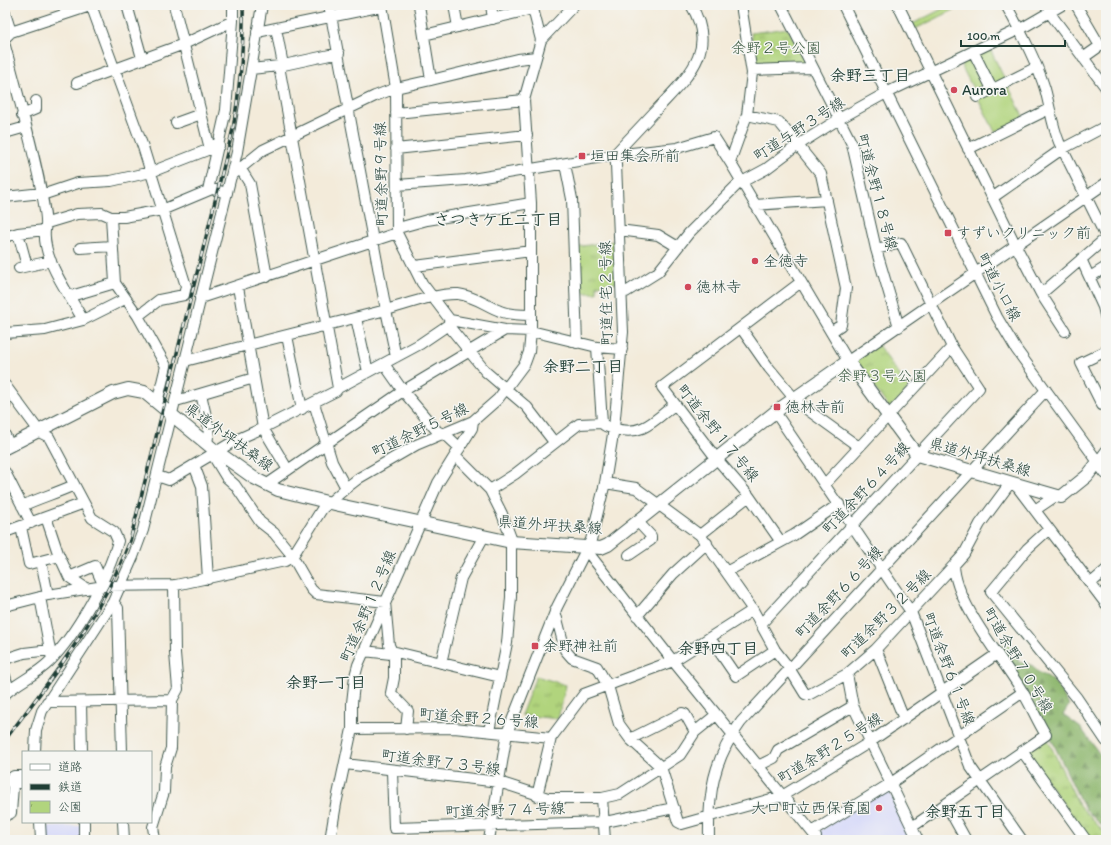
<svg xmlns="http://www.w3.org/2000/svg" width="1111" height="845" font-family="Itim,'Klee One',sans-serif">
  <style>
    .built { fill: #d5d8f9 }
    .grass { fill: #b1d47d; stroke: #688858 }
    .forest { fill: url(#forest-firs); stroke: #567a50 }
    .park { fill: url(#park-tufts); stroke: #688858 }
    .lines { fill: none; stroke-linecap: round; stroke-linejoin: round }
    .minor-casing { stroke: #3f574d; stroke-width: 12 }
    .major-casing { stroke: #3f574d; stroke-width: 14 }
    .minor { stroke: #fff; stroke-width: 10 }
    .major { stroke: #fff; stroke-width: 12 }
    .rail-casing { stroke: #1f3d34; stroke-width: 3.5 }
    .rail { stroke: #f6f6f2; stroke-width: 2; stroke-dasharray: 6; stroke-linecap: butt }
    .poi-dot { fill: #d1495b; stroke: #f6f6f2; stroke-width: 1.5 }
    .labels { text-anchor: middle; stroke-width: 3; stroke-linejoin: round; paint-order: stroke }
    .park-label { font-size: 15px; fill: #3c5b43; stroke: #f6f6f2 }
    .poi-label { font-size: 15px; fill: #1f3d34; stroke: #f6f6f2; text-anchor: start }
    .street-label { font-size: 15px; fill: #1f3d34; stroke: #f6f6f2 }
    .neighbourhood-label { font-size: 16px; font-weight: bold; fill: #1f3d34; stroke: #f6f6f2 }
  </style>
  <defs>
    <pattern id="forest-firs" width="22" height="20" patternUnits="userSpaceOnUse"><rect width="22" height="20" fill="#8cb66c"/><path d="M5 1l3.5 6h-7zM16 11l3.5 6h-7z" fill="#72955a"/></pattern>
    <pattern id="park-tufts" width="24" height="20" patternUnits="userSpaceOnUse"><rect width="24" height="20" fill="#b1d47d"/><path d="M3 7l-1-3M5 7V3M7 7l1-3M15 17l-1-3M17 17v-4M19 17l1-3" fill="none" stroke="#8fad67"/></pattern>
  </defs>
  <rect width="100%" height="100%" fill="#f6f6f2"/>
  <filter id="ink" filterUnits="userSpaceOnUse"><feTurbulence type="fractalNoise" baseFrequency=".025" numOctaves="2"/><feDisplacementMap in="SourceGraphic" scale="8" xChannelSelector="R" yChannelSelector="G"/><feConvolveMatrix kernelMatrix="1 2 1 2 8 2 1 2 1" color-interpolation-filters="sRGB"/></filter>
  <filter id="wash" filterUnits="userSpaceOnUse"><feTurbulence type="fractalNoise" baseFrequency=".012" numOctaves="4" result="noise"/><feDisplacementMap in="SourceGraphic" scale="16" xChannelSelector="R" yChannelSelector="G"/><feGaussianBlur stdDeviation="0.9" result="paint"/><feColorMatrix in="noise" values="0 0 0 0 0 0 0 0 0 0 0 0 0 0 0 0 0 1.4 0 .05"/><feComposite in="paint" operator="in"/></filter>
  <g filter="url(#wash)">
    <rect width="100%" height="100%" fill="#f3ebda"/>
    <path class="built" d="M888,789L915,840H822L818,835V832Z
      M82,826V840H46V827Z"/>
    <path class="grass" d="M950,5H964L915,29L909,22L914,23Z
      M989,47L1024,118L995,132L959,61Z"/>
    <path class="forest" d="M1011,645L1019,662L1032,665C1041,678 1044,672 1052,680C1060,686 1063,696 1069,705L1063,715L1081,728L1106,763V797L1104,799L1106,801V810L1099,815L1106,823V830L1086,810L1079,798L1043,721L1002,655V646Z"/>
    <path class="park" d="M788,28L806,63L804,65L758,67L756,64L751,33Z
      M615,241L617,283L597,285V293H577L576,247Z
      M878,345L909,388L890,409L855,361Z
      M536,676L566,685L558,719L521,715Z
      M1047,738L1079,805L1106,834V840H1089L1028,754L1029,750Z"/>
  </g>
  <g filter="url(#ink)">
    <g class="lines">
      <g class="minor-casing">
        <path id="minor" d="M91,5L143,147L186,286L184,295L159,300L138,316L166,366L157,403
          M127,5L142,58
          M174,5L210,149
          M382,5L396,88L397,233L422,283L450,320L505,330L531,331L597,347L622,349
          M419,5L431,80
          M454,5L458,27
          M491,5L493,19
          M781,5L852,144L876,249L899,327
          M843,5L997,317L1016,349L1098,462L1106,451
          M898,5L1016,246L1041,294L1065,331
          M1006,5C1021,32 1036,60 1045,89C1050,107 1052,125 1059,142L1106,237
          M1048,5L1052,16L1106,88
          M1076,5L1100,46L1083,58
          M5,13L11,32
          M276,28L283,65
          M257,32L383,6
          M424,35L533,9
          M5,38L11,32L93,5
          M541,40L574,5
          M5,46C12,72 52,215 45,230L18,233L5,237
          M973,51L992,89
          M279,66L338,388
          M251,69L279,66L339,53
          M752,70L812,68
          M77,83L184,44L233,21V5
          M977,97L1037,67
          M396,113L524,100
          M22,115L36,109V101
          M747,115L779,122L821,174L846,288L841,325L831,332
          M176,123L201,114
          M5,133L26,127
          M396,149L527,135
          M968,149L1049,109
          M730,162L747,115L752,73L741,5
          M565,164L572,199L577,343
          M240,168L250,184L267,277
          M231,176L263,150L375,96L396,88L431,80L518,59L536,57
          M397,185L466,180L614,155L677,148L714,137L730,162L848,361L1106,183
          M208,190L226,110L233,21
          M42,195L78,183L111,181L151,172L210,149L213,145L219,146
          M5,197L42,193
          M992,198L1062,149L1106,126
          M755,205L827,200
          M111,217L115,283L138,316
          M47,223L77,214L102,213L111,217H124L162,210L212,189L227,193
          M398,228L427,220L531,203
          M45,230C42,260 70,295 83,320
          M619,230L658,235L678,247
          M18,233L27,266
          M80,248L112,246
          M1081,259L1103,307L1106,319
          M415,266L531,251
          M19,268L51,261
          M1090,277L1106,267
          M238,287L263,428L288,470
          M622,292H626L658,272L689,233L738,184L766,169L798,145L839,119L886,93L1024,27L1062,5
          M1041,294L1106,238
          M71,296L115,283
          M200,298L397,233
          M356,318L368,372
          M448,325L486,372L527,407L554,442
          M741,328L769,368L798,403L859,447
          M5,333L45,330L83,320L125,299
          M287,336L302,409
          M597,347L602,423
          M1106,351L1081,363L1102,405L1106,404
          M396,357L386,310C408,304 437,293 458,294C475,296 486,306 500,311C510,315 521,315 531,315
          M185,361L386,310L329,5
          M384,364L403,391L437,431L447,436L460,448
          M5,385L39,431
          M201,394L209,429L207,444
          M176,401L254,378
          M314,403L332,462L346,488
          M5,405V406
          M775,412L911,612L970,766L1022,840
          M5,435L10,446
          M212,454L226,477L235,485L260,522L274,533L291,554L311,589L316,594L385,602L389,645L394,656V678L391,693L408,711L406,729
          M456,456L490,490L502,514L511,538V597L507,643L489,731
          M194,465L202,486L208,579
          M5,472L31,523
          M157,476L169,480L236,440L263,428L336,391L338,388L420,344L448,325L450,320
          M605,483L636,488L700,535L753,610L775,650L789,668L805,694L808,695L847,674L876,649L954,565
          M825,484L952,347
          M266,485L403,391L505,330
          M490,490L515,474L579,424L602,423C605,427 608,427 613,428C641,438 655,420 675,404
          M22,506C39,498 57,493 74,485
          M1035,510L1057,495
          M46,517L58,553L69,577L87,589
          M21,527L29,564L56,557L58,553
          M1049,529L1027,549L991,592L1077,698L1106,741
          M5,532L84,503
          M700,535L749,496
          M781,542L749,496L716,458L662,387L801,282
          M588,547L590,555L673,661L816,837
          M629,555L651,540V536L638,522
          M41,561L48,595
          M726,572L794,535L839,504
          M69,577L95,566L102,582
          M1091,583L1106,570
          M40,597L50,650
          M113,602L118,608L122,752
          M5,606L48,595L104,586L176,585L285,561L292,557L322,509L346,488L359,478L416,445L473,421L498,399L525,363L529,352L531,331V203L524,100L541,40L532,5
          M555,611L565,650L572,658L597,667L608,686L619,724L630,739L661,767L678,822L682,824L782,796L870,742L997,654
          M637,616L673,574L707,543
          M761,624L979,388L952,347L901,243L876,249
          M710,638L736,676L775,650
          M876,649L904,719
          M364,651L391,654L396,652L500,677
          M5,659L24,653L50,650L52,659
          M441,663L461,578L484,536
          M847,674L853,706L918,840
          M5,676L9,690
          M5,694C18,682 36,675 49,662C76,635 108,578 118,541L114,532L92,518L49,437L39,432
          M47,702L172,700
          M81,702L82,752
          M352,729L454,728L551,738L584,694L673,661L753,610
          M630,739L682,713L685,714L695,732
          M1022,751L1086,840
          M35,752L36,730L42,711L113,602L133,557L143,530L237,152L262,5
          M345,764L499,782L548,798H602L620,794L680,755L695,732L716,715
          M758,766L774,758L778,750L853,706
          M392,771L394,828L605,822L674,808
          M5,782L14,776H23
          M537,796L551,738
          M602,798L605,840
          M946,804L966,840
          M5,816L11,813L13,786L16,783H23
          M40,822L41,840
          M84,822V840
          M123,822L124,840
          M912,827L1046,735C1037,721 1031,705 1022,691C1003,659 955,603 954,565L964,554L980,524L1011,482L1018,488L1106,604
          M812,832L891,783L1023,692
          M155,840L153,827L164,792L165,767L171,748L172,700L178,689L175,653L174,585
          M330,840L336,804L352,729V703L355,676L358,665L438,483L472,428L473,421
          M489,840L507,733L557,607L591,540L605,483L614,428L623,332L616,164L614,155C629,139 645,122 660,106C689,75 718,50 691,5
          M709,840C708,794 713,760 741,722L1046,390"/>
      </g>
      <g class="major-casing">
        <path id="major" d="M5,448L113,393L128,389L144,392L212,448L254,478L278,490L339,505L511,542L601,548L608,545L775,412L848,361L917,455L1061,497L1087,476L1098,462L1106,473"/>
      </g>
      <use href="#minor" class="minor"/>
      <use href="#major" class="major"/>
      <g class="rail-casing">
        <path id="rail" d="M5,740C53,676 101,617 130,541L233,129C240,88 244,47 243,5"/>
      </g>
      <use href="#rail" class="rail"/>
    </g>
  </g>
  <g class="poi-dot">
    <circle cx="954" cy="90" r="4"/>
    <rect x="578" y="152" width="8" height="8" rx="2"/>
    <rect x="944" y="229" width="8" height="8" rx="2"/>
    <circle cx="755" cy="261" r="4"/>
    <circle cx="688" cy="287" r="4"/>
    <rect x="773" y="403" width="8" height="8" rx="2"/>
    <rect x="531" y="642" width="8" height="8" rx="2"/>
    <circle cx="879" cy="808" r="4"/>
  </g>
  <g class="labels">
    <g class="park-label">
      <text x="776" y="53">余野２号公園</text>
      <text x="882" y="381">余野３号公園</text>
    </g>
    <g class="poi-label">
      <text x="962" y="95">Aurora</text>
      <text x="590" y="161">垣田集会所前</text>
      <text x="956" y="238">すずいクリニック前</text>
      <text x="763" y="266">全徳寺</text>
      <text x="696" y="292">徳林寺</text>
      <text x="785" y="412">徳林寺前</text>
      <text x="543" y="651">余野神社前</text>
      <text x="871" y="813" text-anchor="end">大口町立西保育園</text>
    </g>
    <g class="street-label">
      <text transform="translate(799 129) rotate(-33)" y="5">町道与野３号線</text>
      <text transform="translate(381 174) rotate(-91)" y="5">町道余野９号線</text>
      <text transform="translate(877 192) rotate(75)" y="5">町道余野１８号線</text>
      <text transform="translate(999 287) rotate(62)" y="5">町道小口線</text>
      <text transform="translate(606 293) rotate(-91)" y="5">町道住宅２号線</text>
      <text transform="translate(420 430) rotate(-26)" y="5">町道余野５号線</text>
      <text transform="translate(718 433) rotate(51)" y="5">町道余野１７号線</text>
      <text transform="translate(229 437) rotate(36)" y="5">県道外坪扶桑線</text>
      <text transform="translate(980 457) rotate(16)" y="5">県道外坪扶桑線</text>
      <text transform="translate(866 488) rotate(-47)" y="5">町道余野６４号線</text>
      <text transform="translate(550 525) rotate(4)" y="5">県道外坪扶桑線</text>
      <text transform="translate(839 592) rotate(-47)" y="5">町道余野６６号線</text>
      <text transform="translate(368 606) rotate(-67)" y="5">町道余野１２号線</text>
      <text transform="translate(886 614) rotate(-45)" y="5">町道余野３２号線</text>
      <text transform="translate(1018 660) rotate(59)" y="5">町道余野７０号線</text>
      <text transform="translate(949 669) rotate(69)" y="5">町道余野６１号線</text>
      <text transform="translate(479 718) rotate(4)" y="5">町道余野２６号線</text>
      <text transform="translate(830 748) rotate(-32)" y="5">町道余野２５号線</text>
      <text transform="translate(441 762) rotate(7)" y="5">町道余野７３号線</text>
      <text transform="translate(505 810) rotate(-2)" y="5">町道余野７４号線</text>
    </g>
    <g class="neighbourhood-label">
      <text x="870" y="81">余野三丁目</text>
      <text x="498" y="225">さつきケ丘二丁目</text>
      <text x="583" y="372">余野二丁目</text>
      <text x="718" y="654">余野四丁目</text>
      <text x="326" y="688">余野一丁目</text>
      <text x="965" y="817">余野五丁目</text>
    </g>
  </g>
  <rect width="1111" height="845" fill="none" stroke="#f6f6f2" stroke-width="20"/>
  <rect x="22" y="751" width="130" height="72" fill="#f6f6f2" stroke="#a0aca6"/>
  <rect x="30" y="764" width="20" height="6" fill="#ffffff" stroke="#a0aca6"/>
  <text x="58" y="771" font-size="12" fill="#1f3d34">道路</text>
  <rect x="30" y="784" width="20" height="6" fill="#1f3d34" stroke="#a0aca6"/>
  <text x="58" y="791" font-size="12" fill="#1f3d34">鉄道</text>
  <rect x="30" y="801" width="20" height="12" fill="url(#park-tufts)" stroke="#a0aca6"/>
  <text x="58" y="811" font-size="12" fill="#1f3d34">公園</text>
  <path d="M961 40v6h104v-6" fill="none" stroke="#1f3d34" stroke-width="2"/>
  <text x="967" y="40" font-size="12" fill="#1f3d34" stroke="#f6f6f2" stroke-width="3" paint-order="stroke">100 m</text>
</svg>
